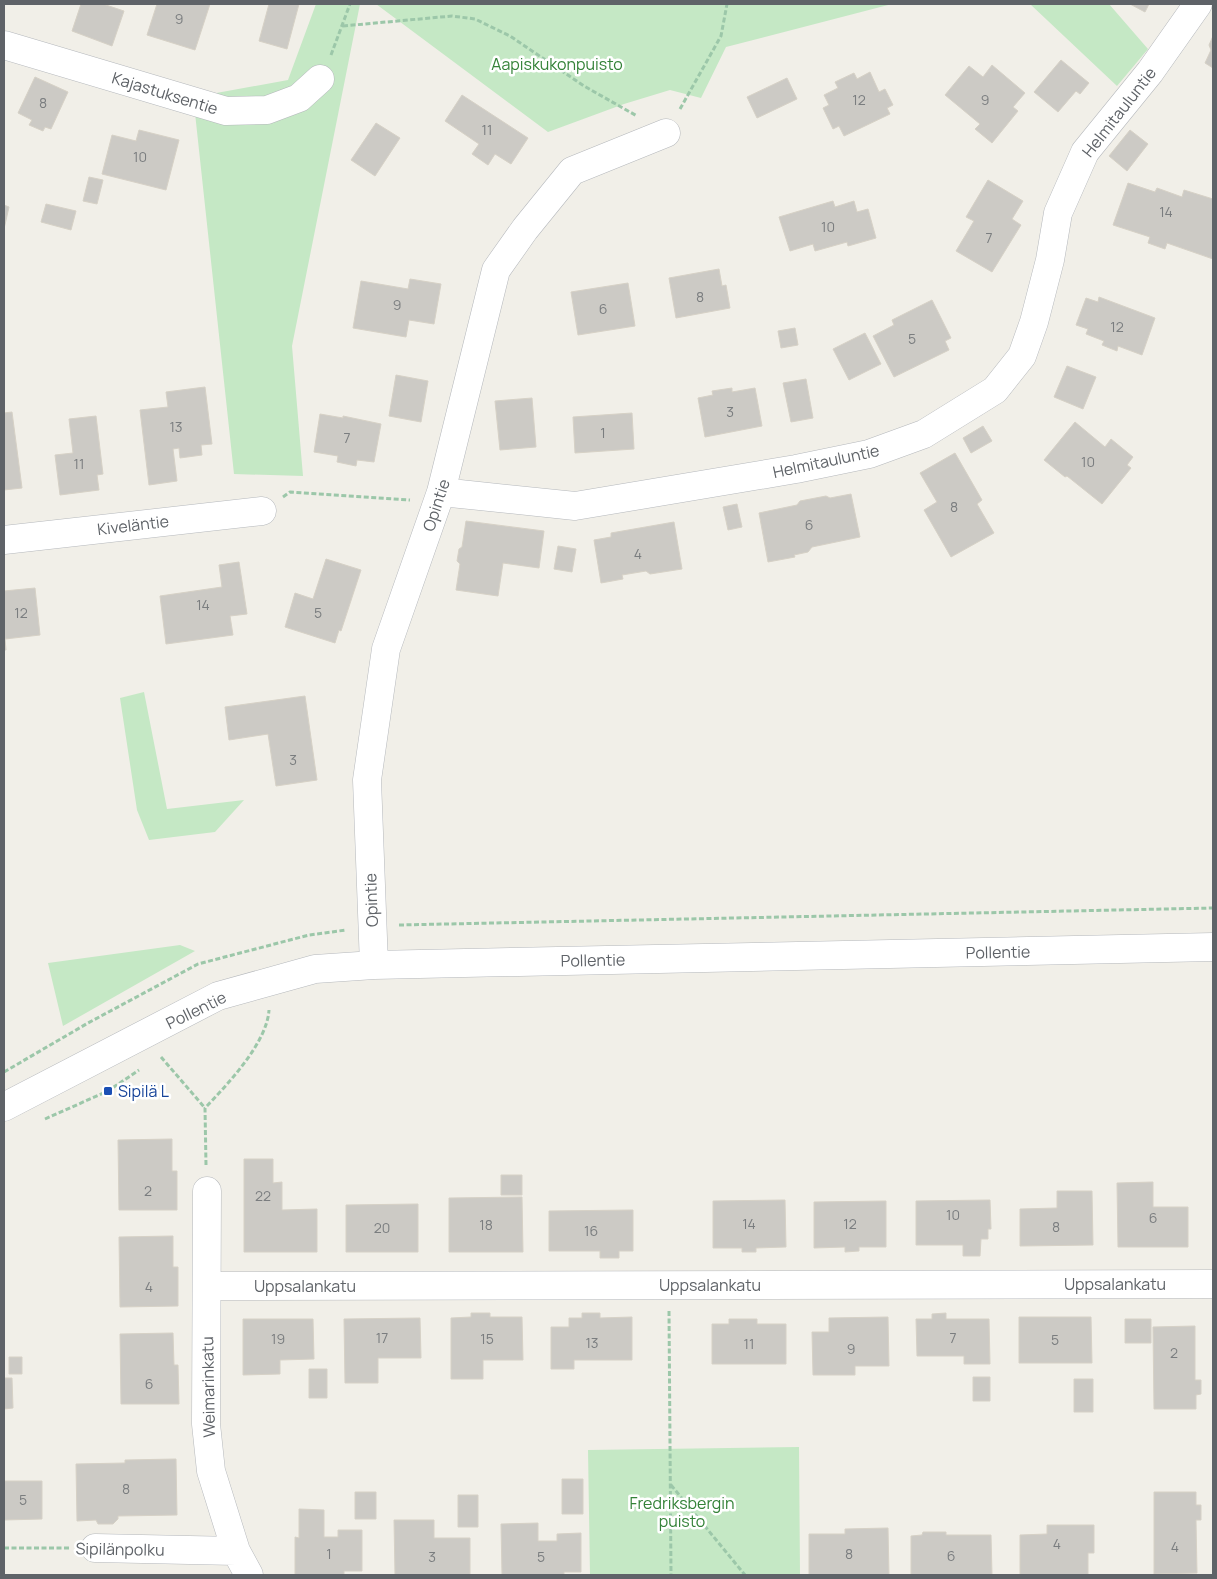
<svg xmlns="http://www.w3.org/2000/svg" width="1217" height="1579" font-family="Manrope,sans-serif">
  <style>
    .green { fill: #c5e8c5 }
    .building { fill: #cccac5; stroke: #d6d1c6 }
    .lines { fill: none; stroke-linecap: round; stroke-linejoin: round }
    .street-casing { stroke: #b5b8bc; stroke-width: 29 }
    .path { stroke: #9cc7a9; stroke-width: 3; stroke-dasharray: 5 2.5; stroke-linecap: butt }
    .street { stroke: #fff; stroke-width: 28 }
    .transit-dot { fill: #1a4fb4; stroke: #fff; stroke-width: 2 }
    .labels { text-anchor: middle; stroke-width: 5; stroke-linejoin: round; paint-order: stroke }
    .number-label { font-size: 14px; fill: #7a7d7f }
    .park-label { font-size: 16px; fill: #348238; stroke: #fff }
    .street-label { font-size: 16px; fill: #5f6368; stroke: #fff }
    .transit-label { font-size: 16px; fill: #164399; stroke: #fff; text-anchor: start }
  </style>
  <rect width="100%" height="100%" fill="#f1efe8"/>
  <path class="green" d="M316,4H360L292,346L303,476L234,474L195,113L200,96L288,80Z
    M376,4H892L726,47L701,98L670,90L624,104L548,132Z
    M1030,4H1109L1148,49L1117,86Z
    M144,692L167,809L244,800L215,832L149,840L137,810L120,698Z
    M180,945L195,951L63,1026L48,963Z
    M799,1447L800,1575H590L588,1450Z"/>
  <path class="building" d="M81,4H103L124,11L112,46L72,31Z
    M157,4H210L195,50L147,35Z
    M269,4H299L287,49L259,41Z
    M1130,4H1149L1145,12Z
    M1213,36V68L1205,63L1211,50L1209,45Z
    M1061,60L1089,83L1080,94L1076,91L1058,112L1034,92Z
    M992,65L1025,93L1013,107L1018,111L992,143L975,129L980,124L945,95L969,66L983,77Z
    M870,72L879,92L885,89L893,105L887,108L890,114L844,136L839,126L833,129L823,108L829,105L824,95L838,88L835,82L854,73L857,79Z
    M35,77L68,92L51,129L45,127L43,131L29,125L32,120L18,113Z
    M787,78L797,99L757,118L747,97Z
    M462,95L528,138L511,164L495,154L488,165L472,154L479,144L445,121Z
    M376,123L400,138L375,176L351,160Z
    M139,130L179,140L166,190L102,174L112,135L136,141Z
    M1130,130L1148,144L1127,171L1109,156Z
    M89,177L103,180L97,204L83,201Z
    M988,180L1023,201L1012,219L1021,225L992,272L956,251L974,221L966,217Z
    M1128,183L1155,192L1157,188L1182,197L1184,190L1213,199V259L1167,243L1165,249L1148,243L1150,237L1113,225Z
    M833,201L835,207L854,201L857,212L868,209L876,238L848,246L847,242L815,251L813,244L790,251L779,217Z
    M46,204L76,211L71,230L41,222Z
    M4,205L9,207L4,229Z
    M719,269L722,286L726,285L730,308L676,318L669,278Z
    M410,279L441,284L434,324L409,320L406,337L353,328L361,281L408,289Z
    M628,283L635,326L578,335L571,292Z
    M1099,297L1155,318L1142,355L1118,346L1117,351L1102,345L1104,341L1086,334L1088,329L1076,325L1086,298L1098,302Z
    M932,300L951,338L945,341L949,350L894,377L873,336L894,325L892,320Z
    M795,328L798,345L781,348L778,331Z
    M865,333L881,364L849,380L833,349Z
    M1067,366L1096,377L1083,409L1054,397Z
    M396,375L428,381L421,422L389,416Z
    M806,379L813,418L791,422L783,383Z
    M205,387L212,444L201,445L202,455L180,458L179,448L173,449L177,481L149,485L140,410L168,407L166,392Z
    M732,388V392L755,388L762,426L705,437L698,398L713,395L712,391Z
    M532,398L536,447L500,450L495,401Z
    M12,412L22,488L4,490V413Z
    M632,413L634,449L575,453L573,417Z
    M320,414L343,418V416L381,424L374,462L357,460L356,466L337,462L338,456L314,452Z
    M96,416L103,474L97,475L99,490L60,495L55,455L73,453L69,419Z
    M1075,422L1105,447L1111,439L1133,457L1127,465L1131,468L1102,504L1067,476L1065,477L1044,460Z
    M983,426L992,441L971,453L963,438Z
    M955,453L982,500L977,504L994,533L951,557L924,510L937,502L920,473Z
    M851,494L860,537L812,547L808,552L794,555L795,557L768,562L759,513L797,505L800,501L826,496L830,498Z
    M737,504L742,527L728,530L723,507Z
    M466,521L544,531L539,568L503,563L498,596L456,590L460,564L457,561L459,549L462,547Z
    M674,522L682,569L650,574L646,571L622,575L623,579L601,583L594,540L611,537V533Z
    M558,546L576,549L572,572L554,569Z
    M326,559L361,570L341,631L339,630L335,643L285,627L295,593L313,599Z
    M239,562L247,614L230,616L233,635L166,644L160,596L222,587L219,565Z
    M35,588L40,635L5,639L6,650H4V591Z
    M305,696L317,780L276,786L268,734L229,740L225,707Z
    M172,1139V1171H177V1210H119L118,1140Z
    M244,1159H273V1183L282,1182V1210L317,1209V1252H244Z
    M501,1175H522V1195H501Z
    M1153,1182V1207H1188V1247H1118L1117,1183Z
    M1057,1191H1092L1093,1245L1020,1246V1209L1057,1208Z
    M522,1197L523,1252H449V1198Z
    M785,1200L786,1247L756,1248V1252H742V1248H713V1201Z
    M990,1200L991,1229H988V1239H981L980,1256H963V1245H916V1201Z
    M886,1201V1247H859V1251L845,1252V1247L814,1248V1202Z
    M418,1204V1252H346V1205Z
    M633,1210V1251H619V1258H600V1251H549V1211Z
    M173,1236V1267H178V1306L120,1307L119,1237Z
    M471,1313H490V1317H522L523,1360H483V1379H451V1318L471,1317Z
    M582,1313H600V1318L632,1317V1360H574V1369H551V1327H569V1318H582Z
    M946,1313V1319H989L990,1364H964V1356H917L916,1319H932V1314Z
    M888,1317L889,1366H855V1375H813L812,1332H829V1318Z
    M1019,1317H1091L1092,1363H1019Z
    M420,1318L421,1358H378V1383H345L344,1319Z
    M243,1319H313L314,1359L280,1360V1374L243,1375Z
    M729,1319H757V1324H786V1364H712V1324H729Z
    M1125,1319H1151V1343H1125Z
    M1195,1326V1380H1201V1394L1196,1395V1409H1154L1153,1327Z
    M173,1333L174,1365H178L179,1404H121L120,1334Z
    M9,1357H22V1374H9Z
    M309,1369H327V1398H309Z
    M973,1377H990V1401H973Z
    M4,1378H12L13,1408L4,1409Z
    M1074,1379H1093V1412H1074Z
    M176,1459L177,1515L118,1516V1519L113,1524H98L96,1520L77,1521L76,1464L125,1463V1460Z
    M562,1479H583V1514H562Z
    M4,1481H42V1519L4,1520Z
    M355,1492H376V1519H355Z
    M1154,1492H1196V1505H1201V1520H1196L1197,1573L1154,1574Z
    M458,1495H478V1527H458Z
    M299,1509L324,1510V1537H338V1530H362V1571H344V1575H295V1537L299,1538Z
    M394,1520H434V1538H470V1575H395Z
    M538,1523V1541H557V1534L581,1533V1572H564V1575H502L501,1524Z
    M1047,1525H1094V1553H1088V1575H1020V1535L1047,1534Z
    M888,1528L889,1575H809V1534H845V1529Z
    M923,1532H946V1535H991L992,1575H911V1536L922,1535Z"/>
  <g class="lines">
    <g class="street-casing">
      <path id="street" d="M4,45L226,111L267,110L299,98L320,79
        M441,492L575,506L796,469L869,454L924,434L995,390L1022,356L1034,322L1050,260L1058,213L1085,152L1150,72L1198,4
        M4,540L262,511
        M374,965L367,780L386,649L441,492L496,270L525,229L572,171L666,133
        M4,1107L218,996L315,969L374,965L1213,947
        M207,1191L206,1424L211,1471L236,1551L249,1575
        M207,1286L1213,1284
        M95,1548L236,1551"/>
    </g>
    <path class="path" d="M343,26L452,16L475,19L510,36L584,86L637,116
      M331,55L350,4
      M680,109L721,36L727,4
      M283,497L290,492L410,500
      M399,925L1213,908
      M161,1057L205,1108
      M4,1072L88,1023L198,964L309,935L346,930
      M45,1119L108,1091L139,1070
      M206,1165L205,1108C227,1085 267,1043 269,1010
      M669,1311L671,1575
      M671,1485L745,1575
      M4,1548H69"/>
    <use href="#street" class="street"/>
  </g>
  <rect class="transit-dot" x="103" y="1086" width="10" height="10" rx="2.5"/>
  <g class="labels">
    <g class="number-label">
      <text x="179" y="24">9</text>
      <text x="859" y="105">12</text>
      <text x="985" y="105">9</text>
      <text x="43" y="108">8</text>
      <text x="487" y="135">11</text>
      <text x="140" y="162">10</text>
      <text x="1166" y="217">14</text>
      <text x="828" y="232">10</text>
      <text x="989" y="243">7</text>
      <text x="700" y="302">8</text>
      <text x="397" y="310">9</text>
      <text x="603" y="314">6</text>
      <text x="1117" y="332">12</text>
      <text x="912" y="344">5</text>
      <text x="730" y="417">3</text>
      <text x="176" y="432">13</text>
      <text x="603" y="438">1</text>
      <text x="347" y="443">7</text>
      <text x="1088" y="467">10</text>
      <text x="79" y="469">11</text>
      <text x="954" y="512">8</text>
      <text x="809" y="530">6</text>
      <text x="638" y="559">4</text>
      <text x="203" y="610">14</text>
      <text x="21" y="618">12</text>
      <text x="318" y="618">5</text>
      <text x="293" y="765">3</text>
      <text x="148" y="1196">2</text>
      <text x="263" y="1201">22</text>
      <text x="953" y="1220">10</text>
      <text x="1153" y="1223">6</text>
      <text x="749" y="1229">14</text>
      <text x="850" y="1229">12</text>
      <text x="486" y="1230">18</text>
      <text x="1056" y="1232">8</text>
      <text x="382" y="1233">20</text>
      <text x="591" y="1236">16</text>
      <text x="149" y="1292">4</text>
      <text x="382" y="1343">17</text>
      <text x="953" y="1343">7</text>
      <text x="278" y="1344">19</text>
      <text x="487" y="1344">15</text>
      <text x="1055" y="1345">5</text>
      <text x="592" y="1348">13</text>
      <text x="749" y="1349">11</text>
      <text x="851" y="1354">9</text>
      <text x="1174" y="1358">2</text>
      <text x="149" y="1389">6</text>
      <text x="126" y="1494">8</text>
      <text x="23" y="1505">5</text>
      <text x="1057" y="1549">4</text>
      <text x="1175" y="1552">4</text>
      <text x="329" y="1559">1</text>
      <text x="849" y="1559">8</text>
      <text x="951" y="1561">6</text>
      <text x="432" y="1562">3</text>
      <text x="541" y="1562">5</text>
    </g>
    <g class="park-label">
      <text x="557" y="70">Aapiskukonpuisto</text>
      <text x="682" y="1509">Fredriksbergin<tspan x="682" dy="18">puisto</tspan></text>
    </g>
    <g class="street-label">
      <text transform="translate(165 93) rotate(17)" y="6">Kajastuksentie</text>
      <text transform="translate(1119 112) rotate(-52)" y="6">Helmitauluntie</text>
      <text transform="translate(826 461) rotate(-12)" y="6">Helmitauluntie</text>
      <text transform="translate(436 505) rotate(-72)" y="6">Opintie</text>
      <text transform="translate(133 525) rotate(-7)" y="6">Kiveläntie</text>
      <text transform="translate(371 900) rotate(-92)" y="6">Opintie</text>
      <text transform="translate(998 952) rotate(-1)" y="6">Pollentie</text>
      <text transform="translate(593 960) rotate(-1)" y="6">Pollentie</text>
      <text transform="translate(196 1010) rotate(-26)" y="6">Pollentie</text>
      <text x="1115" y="1290">Uppsalankatu</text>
      <text x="710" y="1291">Uppsalankatu</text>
      <text x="305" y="1292">Uppsalankatu</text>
      <text transform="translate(208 1387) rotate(-91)" y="6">Weimarinkatu</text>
      <text transform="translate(120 1549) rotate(1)" y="6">Sipilänpolku</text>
    </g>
    <g class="transit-label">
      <text x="118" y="1097">Sipilä L</text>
    </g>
  </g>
  <rect width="1217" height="1579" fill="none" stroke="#5f6368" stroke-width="10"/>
</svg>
